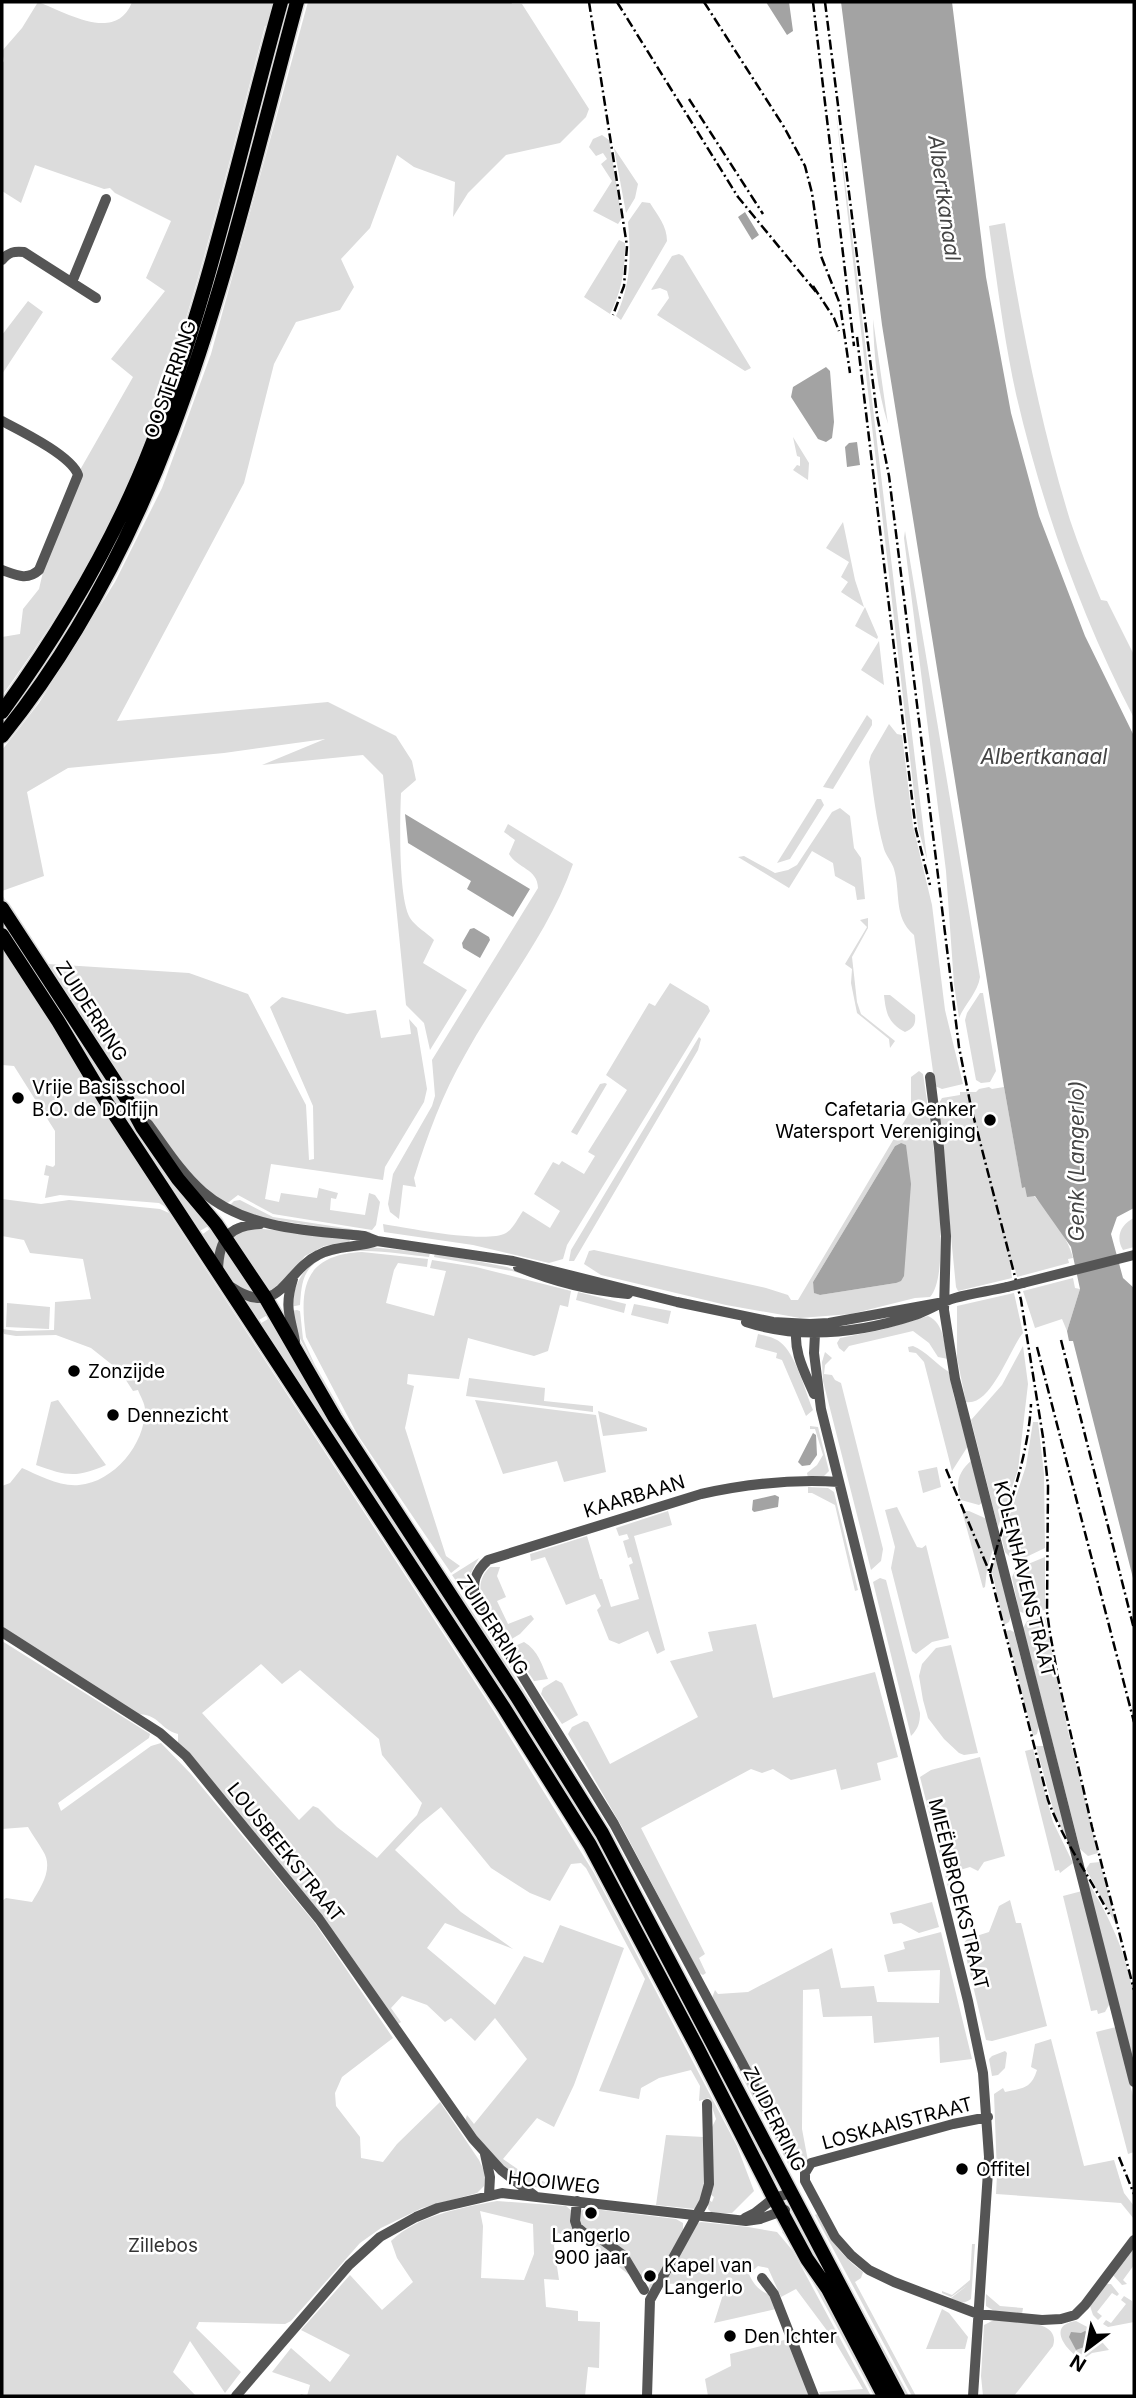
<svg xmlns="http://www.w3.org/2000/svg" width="1136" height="2398" font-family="Inter,sans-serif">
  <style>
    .green { fill: #dcdcdc; fill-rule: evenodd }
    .water { fill: #a3a3a3 }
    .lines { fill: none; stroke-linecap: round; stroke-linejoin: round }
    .major-casing { stroke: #dbdbdb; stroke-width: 17 }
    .minor { stroke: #555; stroke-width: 10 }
    .major { stroke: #000; stroke-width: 14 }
    .rail { stroke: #000; stroke-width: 2.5; stroke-dasharray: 10 3.5 2 3.5; stroke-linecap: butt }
    .minor-bridge { stroke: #555; stroke-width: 10 }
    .poi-dot { fill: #000; stroke: #fff; stroke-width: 2.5 }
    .labels { text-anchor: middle; stroke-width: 5; stroke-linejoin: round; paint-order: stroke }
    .street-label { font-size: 19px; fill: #000; stroke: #fff }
    .poi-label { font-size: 19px; fill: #000; stroke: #fff; text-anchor: start }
    .park-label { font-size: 19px; fill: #333; stroke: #fff }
    .water-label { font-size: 21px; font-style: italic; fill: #444; stroke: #fff }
  </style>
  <rect width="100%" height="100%" fill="#fff"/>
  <path class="green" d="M38,2C66,12 116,44 132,2H276L270,25L265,26C224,179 189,336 128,482C95,558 50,629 2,696V637L20,634L23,609L39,589L43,572L80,470L133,377L111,359L165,291L146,278L171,221L115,193L110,188L104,189L35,165L21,203L2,191V64L4,61L2,51L22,28Z
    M308,2H511L512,4H522L589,109L586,117L560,143L506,155L468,193L453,217L455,182L414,167L397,155L370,228L341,259L354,287L340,310L296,322L274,364L244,483L117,721L328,702L396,736L412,761L416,780L401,793C400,818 398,898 410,918C415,926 427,933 434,940L423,963L467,990L430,1050L424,1023L406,1005L383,775L363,755L262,765L325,739L224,753L68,768L27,792L44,876L2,891V750L39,703L115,582L162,488L211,354Z
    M835,104L854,250L927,859L918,828Z
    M602,135L609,140L622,218L618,224L593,211L612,181L601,164L607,159L603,153L596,156L589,147L593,139Z
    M614,148L638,184L635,198L626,213Z
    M642,202L650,203C658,216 667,226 667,241L621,320L616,316C631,285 631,256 628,222Z
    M1005,223C1021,324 1040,422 1070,520C1079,547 1090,574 1101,600L1107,601L1134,655V718C1081,616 1042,506 1016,394C1004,339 997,282 989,226Z
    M619,240L625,243C625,269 622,291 610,314L584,297Z
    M679,254L683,256L751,368L745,371L657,315L669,298L667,291L660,288L651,290L672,256Z
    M28,301L43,312L2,374V335Z
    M873,319L888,424C877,389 874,356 873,319Z
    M793,437L809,463L808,480L793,470L797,465L800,466V457L797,456Z
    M843,522L855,580L864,607L841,592L848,582L841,577L849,562L826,548Z
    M905,531L980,977C978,992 965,1004 959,1018L954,984L946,871L904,538Z
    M865,607L878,637L877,639L855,626Z
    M879,641L884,685L861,670Z
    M867,715L872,720V725L833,789L823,787Z
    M889,724L897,734L902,735L913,826L932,905L945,1010L963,1084L942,1089L935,1086L914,935C893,917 901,893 894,869C892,862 886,856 884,849C876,820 873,791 869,762L871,755Z
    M817,799H821L824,805L790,859L777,863Z
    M840,808L850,816L854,848L861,858L865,899L857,900L855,887L835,876L833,863L812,851L789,888L738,857L744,856L775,873L788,870L797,865L832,812Z
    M508,824L573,864C549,933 500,991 465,1055C443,1093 427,1136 414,1178L416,1187L403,1185L399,1219L390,1212L388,1204L393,1174L432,1106L435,1096L432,1060L538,888C538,869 517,868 509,854L515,840L504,832Z
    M2,895L48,964L189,973L248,994L306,1105L309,1160L314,1159L313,1106L270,1007L282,997L347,1014L376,1010L381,1038L411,1034L409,1019L417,1028L427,1089L424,1102L385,1167L383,1180L271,1164L265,1199L279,1202L281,1193L317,1198L319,1188L338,1193L336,1199L331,1198L330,1210L365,1215L369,1193L375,1195L380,1202L376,1225L372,1230L273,1214L238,1195L225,1205C181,1179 131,1098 103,1055C69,1004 35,954 2,903Z
    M2,912L212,1224L198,1232L2,929Z
    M868,918V928L852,957L857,1002L861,1014L895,1041L890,1048L889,1039L857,1013L851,983L852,969L845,964L867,927L860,920Z
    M2,948L191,1237L169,1209L159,1203L60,1195L45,1198L49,1176L44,1175L46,1165L53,1167L55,1165V1131L14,1066L2,1065Z
    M670,983L708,1006L710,1011L567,1245L563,1259L549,1263L473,1245L384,1232L383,1224C408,1228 486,1244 506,1233C513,1229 518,1218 523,1211L550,1228L560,1211L534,1194L553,1162L559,1165L562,1161L584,1174L595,1156L588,1152L627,1090L606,1075L649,1003L655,1006Z
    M980,993H983L996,1071L990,1082L981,1083L976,1080L965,1020L967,1013Z
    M884,995H890L915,1015C916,1024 914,1028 905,1032C888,1023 886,1013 884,995Z
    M699,1037L701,1039L698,1050L574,1261H569L571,1250Z
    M919,1071L923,1074C929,1114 955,1271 930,1297L915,1298L851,1314L800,1318L726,1305L601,1275L584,1264L589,1251L594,1250L766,1288L788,1295L791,1300H798L911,1110V1077ZM901,1143L896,1283L820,1295L815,1293L813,1282L895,1146Z
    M605,1083L607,1084L577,1135L571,1132L600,1084Z
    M989,1087L992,1089L1004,1087L1022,1187H1025C1042,1202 1068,1236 1073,1258L1068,1259L1069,1263L1017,1277L1015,1269L1011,1270L1012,1278L958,1291L956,1287L938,1105L942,1098L960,1095V1092H976L979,1089Z
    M2,1199L41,1204L69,1200L160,1209L169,1213L493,1710L594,1873L737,2146L754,2191L732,2213H712L708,2209L709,2200L712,2202L714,2197L711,2195V2129L716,2119L709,2098L699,2101L700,2086L691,2070L659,2078L641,2088L639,2099L599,2091L645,1979L586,1868L581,1863L571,1864L550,1901L530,1893L491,1868L441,1807L420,1824L395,1850L461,1912L513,1949L445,1923L427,1948L495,2005L524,1956L543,1963L560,1925L624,1948L574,2085L554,2127L537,2118L503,2159L519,2170L549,2184L547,2189C511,2187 485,2148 465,2121L467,2115L474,2124L527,2059L495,2018L475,2041L451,2018L445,2022L427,2005L402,1996L391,2008L401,2022L398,2024L178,1744V1734C159,1729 160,1714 137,1714L2,1629V1486L10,1483L22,1468C38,1475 60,1487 79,1485C114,1482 145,1444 145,1410C145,1403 140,1396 138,1390L133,1391L120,1371L91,1348L56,1335L16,1336L4,1334L2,1329L17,1331L54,1330L55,1302L91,1299L83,1259L30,1253L24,1240L2,1236ZM261,1664L282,1684L300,1670L379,1739L382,1755L422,1803L417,1815L377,1858L337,1827L318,1808L313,1806L299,1820L202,1713Z
    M240,1200L273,1217L371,1232L368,1234L262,1218L228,1207L234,1201Z
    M1134,1218V1247L1123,1250C1115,1237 1121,1224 1134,1218Z
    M214,1226L223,1238L214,1258L200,1236Z
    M254,1228L348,1238L350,1240L349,1242L324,1246L305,1256L287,1278L266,1294L229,1239L237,1232Z
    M223,1247L260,1294C237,1291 215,1273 223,1247Z
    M370,1247L430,1253L429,1257C397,1254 328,1239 307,1272C301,1282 301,1294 300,1305L290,1307C302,1254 323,1256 370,1247Z
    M362,1252L428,1259L427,1267L398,1263L394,1270L386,1303L434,1316L446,1271L430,1268L432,1260L476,1267L571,1291L568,1307L560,1305L548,1351L534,1356L468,1338L459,1379L408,1374L407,1384L414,1386L405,1428L446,1556L460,1566L451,1573L357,1434L306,1337C299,1287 304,1255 362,1252Z
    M435,1253L507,1267L544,1281L512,1271L434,1257Z
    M1073,1278L1075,1288L1080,1289L1067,1331L1062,1319L1035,1328L1023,1291Z
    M578,1292L626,1304L624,1313L576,1300Z
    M1014,1293L1023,1333C1010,1348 991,1407 966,1402L957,1358V1306Z
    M241,1298L258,1300L271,1313L257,1321Z
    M7,1303L50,1307L49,1329L6,1327Z
    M634,1304L671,1311L668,1324L631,1315Z
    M297,1310L300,1311L303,1339L315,1365L391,1498H394C478,1616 556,1737 627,1864L619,1856L353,1439L295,1329L290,1311Z
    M273,1316L287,1350L335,1429L534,1733L599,1839L780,2177L770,2184L627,1906L258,1325Z
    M928,1316C944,1323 944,1344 948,1359L938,1357L929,1343L913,1331L849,1346L844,1352L839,1348L837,1343L840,1338L881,1330Z
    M758,1334C766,1336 774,1337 780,1342C796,1354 805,1391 813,1410L806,1416L782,1360L776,1358L777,1353L755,1347Z
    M913,1346C926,1351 937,1365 949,1372L954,1397L968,1446L952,1471L924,1362L916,1353L909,1352L908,1347Z
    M1023,1346L1028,1384L1018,1470L998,1527L971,1420L1002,1385Z
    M825,1352L832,1358L825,1365L824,1374L832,1375L835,1380L841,1383L883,1549L881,1561L871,1570L823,1381L822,1362Z
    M469,1378L545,1388L544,1401L593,1406V1412L466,1396Z
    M58,1400L106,1465C77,1478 66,1476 36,1465L51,1402Z
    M475,1400L596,1415L606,1472L564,1482L557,1461L503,1474Z
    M598,1411L647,1428V1431L603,1436Z
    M1033,1422H1038L1044,1474L1045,1548L1022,1559L1010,1557L1005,1552L1002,1539L1026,1466Z
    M810,1426L818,1427L829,1471L824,1476L808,1478L807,1473L817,1465L823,1455L815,1429H810Z
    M972,1460L983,1502L979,1505L961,1500C955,1483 958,1472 972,1460Z
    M937,1467L941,1487L923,1493L918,1471Z
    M808,1487L828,1488L834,1492L858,1590L855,1591L835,1505L812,1493H808Z
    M897,1507L917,1547L922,1548L926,1545L949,1638L932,1642L916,1654L912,1651L891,1568L895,1547L885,1510Z
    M668,1511L672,1525L634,1536L665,1650L657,1654L648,1631L619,1644L609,1640L597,1610L601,1606L595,1594L566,1605L545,1557L531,1561L530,1554L587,1536L600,1579H602L611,1607L639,1599L629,1565L633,1563L631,1557L628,1558L623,1541L629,1539L627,1534L619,1536L616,1528Z
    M962,1511H969L987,1519L994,1546L987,1569L985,1587L983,1588Z
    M996,1555L1011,1616L1009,1622L1004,1625L992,1572Z
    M1045,1557V1610L1023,1613L1019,1611L1012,1577L1016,1569Z
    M479,1558C470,1574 464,1583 471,1603L452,1575Z
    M490,1567H500L497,1576L506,1597L497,1601L508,1624L531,1615L534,1619L520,1634L510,1640L506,1639C493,1617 466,1590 490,1567Z
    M880,1578L886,1580L920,1713C920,1723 918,1729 911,1736L873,1582Z
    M1045,1617L1068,1731L1098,1853L1088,1856L1080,1849L1023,1628L1027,1621Z
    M756,1624L773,1698L875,1672L898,1757L877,1763L881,1780L841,1790L836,1769L791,1780L773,1769L762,1773L751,1769L641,1828L705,1954L699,1958L706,1973L703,1975L699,1973L622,1827L568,1734L572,1727L584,1721L588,1722L610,1764L698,1717L670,1661L713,1651L708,1632Z
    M1010,1630L1014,1632L1039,1726L1037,1734L1033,1736L1006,1631Z
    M2,1641L150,1734L149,1738L58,1803L61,1811L151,1746L161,1743L191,1774L314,1922L393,2038L342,2077L335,2093L336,2106L360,2137L361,2158L383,2162L397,2144L440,2102L479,2160L486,2175L484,2186L477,2193L422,2208L381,2228L360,2243L291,2321L285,2324L199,2322L196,2328L241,2372L225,2393L190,2341L173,2372L196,2396H2V1901L6,1898L32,1902C41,1887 54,1868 43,1851C38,1842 33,1836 28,1827L2,1829Z
    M524,1642C538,1650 542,1665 548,1679L534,1681L514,1651L515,1646Z
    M951,1645L978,1753L964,1755L959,1753L944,1739L928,1718L923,1700L919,1676L922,1664L936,1648Z
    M556,1680L562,1683L578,1715L562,1724L541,1694L543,1688Z
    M1036,1746H1045L1069,1844L1055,1816Z
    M1033,1749L1053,1822L1073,1863L1060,1873L1059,1870L1055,1871L1025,1751Z
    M980,1757L1005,1856L984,1862L978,1871L970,1867L950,1873L955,1900L951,1899L920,1777L931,1770Z
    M1100,1862L1117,1927L1086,1869L1090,1863Z
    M628,1871L634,1877L734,2066V2072Z
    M1087,1880C1109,1916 1128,1956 1134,1998C1136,2019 1134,2043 1134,2064Z
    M1082,1891L1110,2003L1105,2012L1098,2014L1097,2010L1091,2011L1063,1896Z
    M1010,1900L1016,1923H1021L1047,2026L992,2041L986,2040L963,1944L967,1939L989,1932L999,1906Z
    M932,1902L939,1927L919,1933L901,1923L893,1924L890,1913Z
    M941,1932L972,2059L940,2063L939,2037L874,2043L872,2016L823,2017L819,1989L803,1990L802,2129L808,2161L792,2171L737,2067L738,2064L788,2158L712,1998L715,1990L718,1994L748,1992L832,1948L841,1988L874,1986L877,2002L939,2003L940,1970L888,1972L884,1955L905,1949L903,1942Z
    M1116,2027L1134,2100V2152L1128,2154L1096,2032Z
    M1051,2039L1084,2166L1114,2160L1124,2193L1134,2206V2219L1121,2203L996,2194L997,2174L994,2094L1003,2088L1005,2092C1023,2088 1031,2089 1037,2070L1031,2067L1035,2044Z
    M1005,2051L1007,2053L1005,2068L998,2075L992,2076L989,2059L992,2056Z
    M666,2135L704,2137V2194L695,2209L656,2205Z
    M497,2201L566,2206L572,2211L583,2241L558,2233L554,2246L559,2280L544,2279L546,2307L578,2311V2321L600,2322L599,2368L588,2367L585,2396H300L301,2394L307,2396L310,2385L272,2372L291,2348L330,2382L350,2355L301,2330L350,2275L382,2310L413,2282L397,2258L391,2241C419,2215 460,2208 497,2201ZM480,2211L533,2224L534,2254L524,2280L481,2278L483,2226Z
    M585,2208L676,2219L683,2223V2231L650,2292L647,2290L656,2272L648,2268L641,2280L635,2268L580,2228L578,2213Z
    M817,2214C830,2239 840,2255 863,2272L861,2278L855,2282L916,2396H912L907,2387L815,2215Z
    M812,2216L909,2396H905L849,2292L807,2219Z
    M701,2222L748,2227L777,2232L793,2251L871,2396H821L819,2392L863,2389L834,2340L796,2289L781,2297L768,2268L758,2266L749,2274C753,2284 760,2292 771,2295L776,2309L714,2323L727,2282L663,2284L694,2224Z
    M787,2229L881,2396H874L795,2249L782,2232Z
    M591,2238L617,2253L632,2277L587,2242Z
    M972,2244H975L971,2299C963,2305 959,2302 951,2298L968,2285L951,2297L942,2293V2291L952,2295L970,2280Z
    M1134,2247V2265L1123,2280L1127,2284L1122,2285L1113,2275Z
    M1107,2284H1111L1119,2294L1117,2296L1112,2293L1097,2312L1102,2316L1098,2320L1093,2315L1090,2306Z
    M986,2294L1000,2306L1023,2308L1022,2314C1009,2313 996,2314 986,2306Z
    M1124,2296L1132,2301L1134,2322L1108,2327L1103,2324L1106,2320L1111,2323L1126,2304L1121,2300Z
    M942,2309L949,2313L968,2337L965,2349H926Z
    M994,2320C1011,2322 1062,2318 1053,2346L1014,2396H983L981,2376L984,2325Z
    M1076,2321L1091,2329L1109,2350L1092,2353L1082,2360C1066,2351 1046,2325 1076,2321Z
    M788,2339L809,2396H708L705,2379L731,2366L730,2354Z"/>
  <path class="water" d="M766,2H789L793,31L787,35Z
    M841,2H952L986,277L1011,413L1039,516L1085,636L1134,736V1208L1117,1217L1111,1234L1123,1278L1134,1288V1582L1073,1341H1069L1067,1331L1080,1289L1071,1247L1035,1196L1027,1197L1025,1187L1022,1188L1004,1087L882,325Z
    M745,212L759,235L752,240L738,217Z
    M826,367L830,371L834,422L832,438L826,442L818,439L791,397L793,387Z
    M857,442L860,465L847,467L845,447L849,443Z
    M405,814L530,889L513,917L467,889L471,881L408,843Z
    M474,928L489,937L490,940L480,958L463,948L462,943L470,929Z
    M901,1143L906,1145L911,1184L904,1276L901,1281L896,1283L820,1295L814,1293L813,1282L895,1146Z
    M813,1433L816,1435L817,1455L810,1465L802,1466L798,1462Z
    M775,1495L779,1497L778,1507L754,1512L752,1510L753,1500Z
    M1085,2331L1094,2337L1095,2343L1076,2350L1069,2337L1071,2332L1081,2333Z"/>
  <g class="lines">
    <g class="major-casing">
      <path id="major" d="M2,712C62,629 115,540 152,444C208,301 240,149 281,2
        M2,736C175,522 227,261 297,2
        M2,908L128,1101L142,1127L178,1179L216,1224L265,1297L335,1418L517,1697L602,1833L898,2396
        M2,935L58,1021L105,1100L504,1708L590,1845L697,2047L774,2198L807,2259L828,2289L884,2396"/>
    </g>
    <path class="minor" d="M2,260C9,252 14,251 24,252L96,298
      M72,282L106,199
      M2,421C21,431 72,456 78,475L39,570C27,581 16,575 2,570
      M930,1077L939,1148L946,1236L944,1310L955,1379L1134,2082
      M148,1124C165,1147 181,1173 203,1192C245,1229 310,1231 364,1236L377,1241L513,1261L677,1302L773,1322L810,1324L829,1323L944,1302
      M518,1267C552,1281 591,1291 628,1294
      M218,1270C219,1240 228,1225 260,1224
      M293,1279C284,1307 290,1315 295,1341
      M1023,1283L1134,1255
      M231,1287C280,1320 285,1271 318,1255C336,1245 358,1248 377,1241
      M746,1322C801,1340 860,1333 915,1315C929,1310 941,1302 955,1298C972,1293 990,1291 1007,1287
      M810,1324L815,1334L814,1353L821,1409L968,2001L983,2073L989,2157L973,2396
      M797,1326C792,1350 805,1373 814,1394
      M2,1632L160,1733L186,1756L319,1919L473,2139L501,2170L535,2196
      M988,2117L953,2124L811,2163L805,2173V2181L835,2237L851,2255L869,2270L894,2282L978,2314L1042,2320L1061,2319L1075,2315L1085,2305L1134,2240
      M485,2154L490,2177L489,2195
      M792,2156L614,1824L475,1599C472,1582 475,1572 488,1560L701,1494C746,1484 793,1479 839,1482
      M577,2201L575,2221L577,2227L584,2233L601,2239L623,2255L644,2290
      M745,2218L755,2213L774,2198L791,2193
      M762,2278L774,2294L814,2396
      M236,2396L349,2265L380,2237L416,2217L438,2208L502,2193L746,2221L760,2219L785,2210
      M647,2396L650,2300L704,2202L709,2184L707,2104"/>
    <use href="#major" class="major"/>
    <path class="rail" d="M589,2L627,246L624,286L613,315
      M617,2L738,197L817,293
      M704,2L784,127L805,166L812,193L821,256L840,304L850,373
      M813,2L854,346
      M825,2L877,415L889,476L959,1047L971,1107L1021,1300L1043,1437L1048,1486L1047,1612L1050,1633L1058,1678L1092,1827L1134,1990
      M689,99L763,214
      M813,286L834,318L839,331
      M857,337L913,807L916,830L930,885
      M1061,1340L1134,1629
      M1037,1347L1134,1722
      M946,1469L990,1573L1048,1800C1063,1841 1089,1875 1109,1914
      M990,1573C1004,1516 1028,1463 1031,1404
      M1119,2157L1134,2194"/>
    <path class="minor-bridge" d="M1007,1287L1023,1283"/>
  </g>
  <g class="poi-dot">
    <circle cx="18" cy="1098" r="7"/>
    <circle cx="990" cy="1120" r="7"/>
    <circle cx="74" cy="1371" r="7"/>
    <circle cx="113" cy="1415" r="7"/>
    <circle cx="962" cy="2169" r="7"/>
    <circle cx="591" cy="2213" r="7"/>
    <circle cx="650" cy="2276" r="7"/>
    <circle cx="730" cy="2336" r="7"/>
  </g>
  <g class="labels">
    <g class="street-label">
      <text transform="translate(170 379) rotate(-71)" y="7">OOSTERRING</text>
      <text transform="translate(92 1011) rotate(57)" y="7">ZUIDERRING</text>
      <text transform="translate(634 1496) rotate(-17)" y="7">KAARBAAN</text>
      <text transform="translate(1025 1579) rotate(76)" y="7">KOLENHAVENSTRAAT</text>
      <text transform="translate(493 1625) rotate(57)" y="7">ZUIDERRING</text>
      <text transform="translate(286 1852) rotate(51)" y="7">LOUSBEEKSTRAAT</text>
      <text transform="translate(959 1894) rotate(76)" y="7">MIEËNBROEKSTRAAT</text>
      <text transform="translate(775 2119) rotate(63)" y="7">ZUIDERRING</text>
      <text transform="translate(897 2123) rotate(-15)" y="7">LOSKAAISTRAAT</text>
      <text transform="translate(554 2182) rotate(6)" y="7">HOOIWEG</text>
    </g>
    <g class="poi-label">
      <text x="32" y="1094">Vrije Basisschool<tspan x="32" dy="22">B.O. de Dolfijn</tspan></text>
      <text x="976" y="1116" text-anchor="end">Cafetaria Genker<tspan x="976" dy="22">Watersport Vereniging</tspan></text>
      <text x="88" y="1378">Zonzijde</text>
      <text x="127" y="1422">Dennezicht</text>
      <text x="976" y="2176">Offitel</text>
      <text x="591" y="2242" text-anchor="middle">Langerlo<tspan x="591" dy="22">900 jaar</tspan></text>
      <text x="664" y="2272">Kapel van<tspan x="664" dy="22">Langerlo</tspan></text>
      <text x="744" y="2343">Den Ichter</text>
    </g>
    <g class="park-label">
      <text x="163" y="2252">Zillebos</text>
    </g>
    <g class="water-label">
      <text transform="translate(944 198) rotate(82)" y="7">Albertkanaal</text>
      <text x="1044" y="764">Albertkanaal</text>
      <text transform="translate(1077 1161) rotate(-90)" y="7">Genk (Langerlo)</text>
    </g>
  </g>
  <rect width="1136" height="2398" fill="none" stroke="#000000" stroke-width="7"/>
  <g transform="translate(1087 2349) rotate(212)" stroke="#ffffff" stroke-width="5" paint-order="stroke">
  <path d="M0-5L12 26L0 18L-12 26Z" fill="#000000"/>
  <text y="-10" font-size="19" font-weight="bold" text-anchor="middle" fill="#000000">N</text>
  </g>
</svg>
